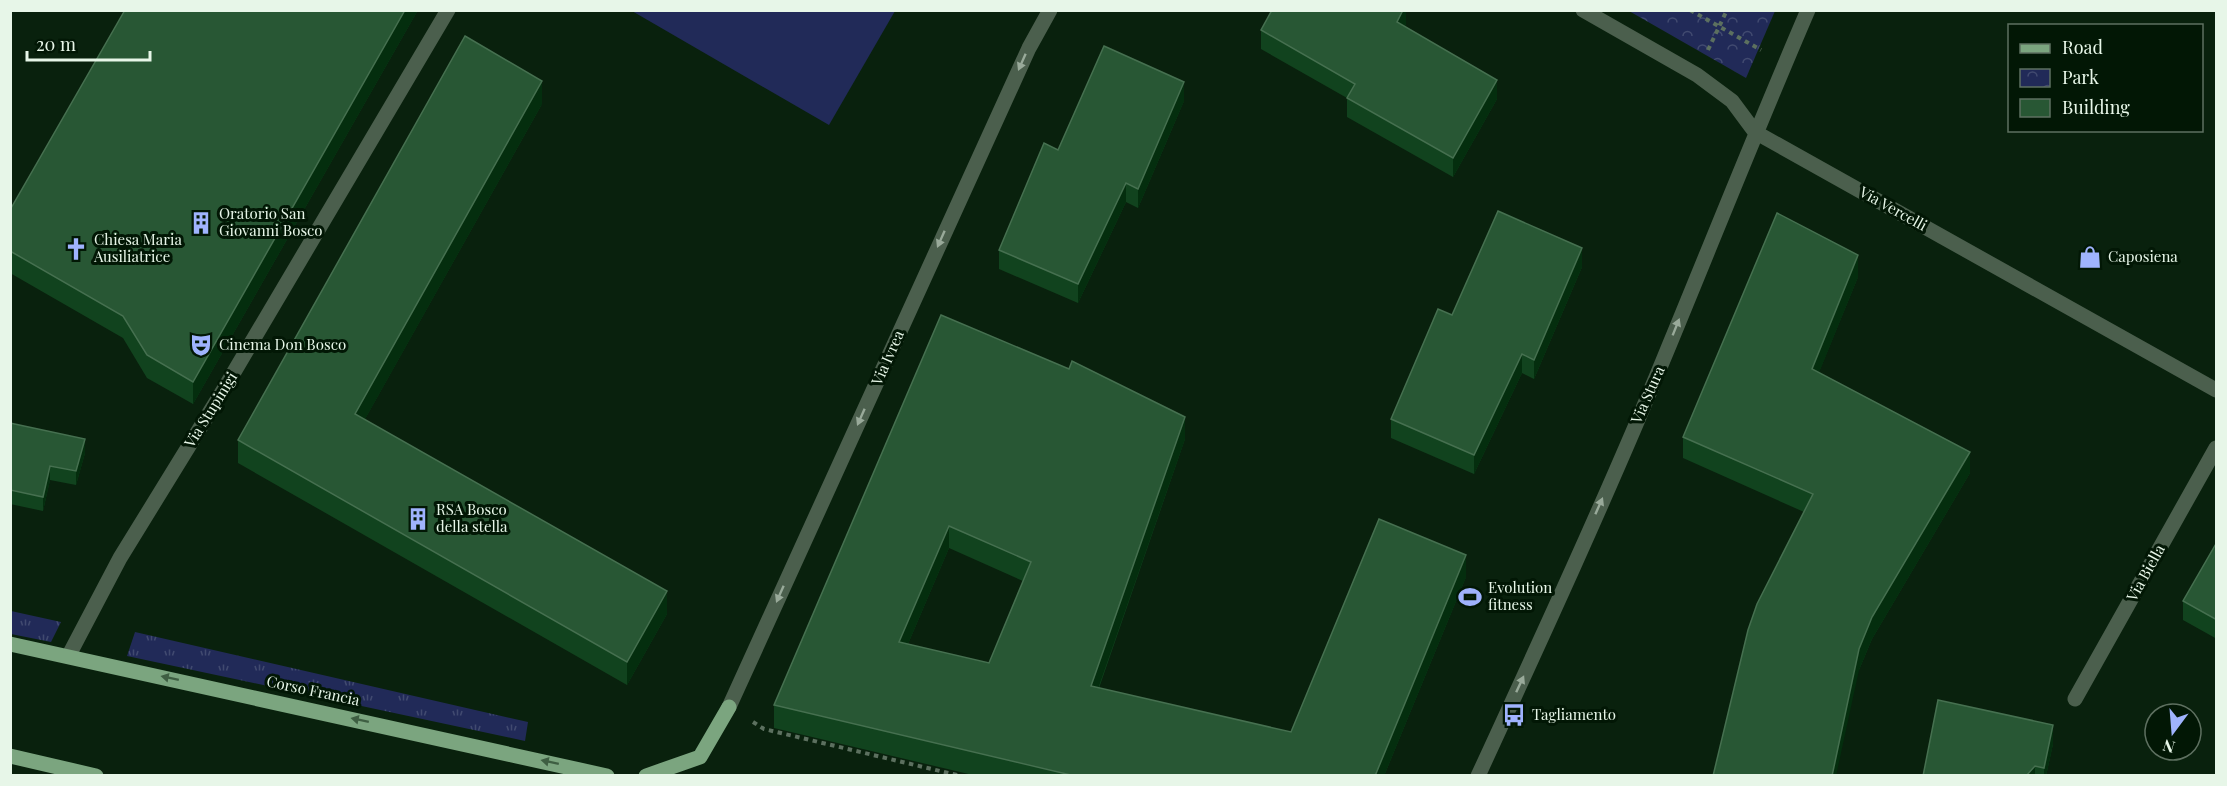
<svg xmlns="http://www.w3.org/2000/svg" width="2227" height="786" font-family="'Playfair Display',serif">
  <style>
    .grass { fill: url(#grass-tufts) }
    .park { fill: url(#park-crowns) }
    .pitch { fill: #212a58 }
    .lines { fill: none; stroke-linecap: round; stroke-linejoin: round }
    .path { stroke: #5c705f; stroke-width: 4; stroke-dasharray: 4.5 4.5; stroke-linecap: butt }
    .minor { stroke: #4b5f4d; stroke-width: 15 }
    .primary { stroke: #7ba57f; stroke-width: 15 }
    .wall { fill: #11431e; fill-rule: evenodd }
    .shaded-wall { fill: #042e0e }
    .building { fill: #285734; stroke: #467050; stroke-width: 1.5; fill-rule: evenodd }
    .oneway { fill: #99aa9a }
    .oneway2 { fill: #3e5e42 }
    .labels { text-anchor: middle; stroke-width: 6; stroke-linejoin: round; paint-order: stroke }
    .street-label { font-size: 15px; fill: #e7f6e8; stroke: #021705 }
    .poi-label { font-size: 15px; fill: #e7f6e8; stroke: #021705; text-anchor: start }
  </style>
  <defs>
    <pattern id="grass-tufts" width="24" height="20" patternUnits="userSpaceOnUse" patternTransform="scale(1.5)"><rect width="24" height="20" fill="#212a58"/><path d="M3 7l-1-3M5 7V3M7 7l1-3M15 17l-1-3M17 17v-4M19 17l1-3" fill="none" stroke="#414a70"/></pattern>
    <pattern id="park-crowns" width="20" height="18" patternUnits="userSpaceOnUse" patternTransform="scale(1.5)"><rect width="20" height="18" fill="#212a58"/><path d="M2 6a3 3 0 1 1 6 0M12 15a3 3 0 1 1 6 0" fill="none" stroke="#414a70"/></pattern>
  </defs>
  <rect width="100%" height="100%" fill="#09210d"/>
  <path class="grass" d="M11,611L61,622L51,642L11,634Z
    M135,632L528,722L525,741L127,656Z"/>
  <path class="park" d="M1629,11H1775L1746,78Z"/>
  <path class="pitch" d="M632,11H895L829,125Z"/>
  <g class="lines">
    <path class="path" d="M1690,10L1761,50
      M1708,50L1727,10
      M753,722L764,729L961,776"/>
    <path class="minor" d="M1583,10L1697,75L1732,101L1755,132L2216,390
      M69,655L120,558L224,389L448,10
      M2075,699L2216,448
      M729,707L1029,48L1050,10
      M1478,776C1542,637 1606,498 1664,358C1712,242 1758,126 1808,10"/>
    <path class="primary" d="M10,644L607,776
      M10,756L96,776
      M646,776L700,757L729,707"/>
  </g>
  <path class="wall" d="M418,10L193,404L147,378L123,338L10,273V210Z
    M1406,10V24L1405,26L1497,99L1453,177L1347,117V98L1261,49V30Z
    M1184,101L1138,208L1126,202L1078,303L999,269V250Z
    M542,104L365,419L667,614L627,685L238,463V440Z
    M1582,267L1534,379L1522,373L1474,474L1391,438V419L1452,315Z
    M1858,277L1819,372L1970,473L1872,639L1859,670L1804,512L1683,458V437Z
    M941,315L1185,439L1099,688L1291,732L1466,577L1384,776H977L774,728V705ZM949,548L1023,581L989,663L908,644Z
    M10,423L85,453L76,485L50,480L43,511L10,504Z
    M2217,542V639L2183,620V601Z
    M2053,744L2046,776H1923Z"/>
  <path class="shaded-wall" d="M405,10H418L193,404V382Z
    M1403,10H1406V24L1397,41V22Z
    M1497,80V99L1453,177V158Z
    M542,81V104L355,437V414Z
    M1184,82V101L1138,208V189Z
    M1126,183V202L1078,303V284Z
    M1582,248V267L1534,379V360Z
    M1858,255V277L1812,390V369Z
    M1522,354V373L1474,474V455Z
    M1185,417V439L1091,709V686Z
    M85,439V453L76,485V471Z
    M1970,452V473L1872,639L1859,670L1836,776H1832L1859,649L1872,617Z
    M50,466V480L43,511V497Z
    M949,526V548L899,665V642Z
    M1466,555V577L1384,776H1375Z
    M667,591V614L627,685V662Z
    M2053,725V744L2046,776H2044V768Z
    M2035,766V776H2026Z"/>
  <path class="building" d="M125,10H405L193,382L147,355L123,316L10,251V210Z
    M1272,10H1403L1397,22L1497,80L1453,158L1347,98L1355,84L1261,30Z
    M465,36L542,81L355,414L667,591L627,662L238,440Z
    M1104,46L1184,82L1138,189L1126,183L1078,284L999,250L1044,143L1058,150Z
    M1498,211L1582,248L1534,360L1522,354L1474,455L1391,419L1438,309L1452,315Z
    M1777,213L1858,255L1812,369L1970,452L1872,617L1859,649L1832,776H1713L1748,630L1757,604L1813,494L1683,437Z
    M941,315L1069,369L1072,361L1185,417L1091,686L1291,732L1379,519L1466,555L1375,776H1075L774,705ZM949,526L1031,562L989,663L899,642Z
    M10,423L85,439L76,471L50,466L43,497L10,490Z
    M2217,542V620L2183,601Z
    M1938,700L2053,725L2044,768L2035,766L2026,776H1923Z"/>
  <defs><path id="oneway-solid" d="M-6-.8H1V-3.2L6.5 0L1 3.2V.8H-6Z" transform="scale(1.5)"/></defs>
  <g class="oneway">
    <use href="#oneway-solid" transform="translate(1022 62) rotate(114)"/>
    <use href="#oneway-solid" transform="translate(941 239) rotate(114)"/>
    <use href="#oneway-solid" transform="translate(1676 327) rotate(-68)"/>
    <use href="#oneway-solid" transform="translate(861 417) rotate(114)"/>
    <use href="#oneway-solid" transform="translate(1599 506) rotate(-66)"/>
    <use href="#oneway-solid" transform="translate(780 594) rotate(114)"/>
    <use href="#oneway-solid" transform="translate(1520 684) rotate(-65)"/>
  </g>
  <g class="oneway2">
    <use href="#oneway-solid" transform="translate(170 678) rotate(-168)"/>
    <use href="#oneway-solid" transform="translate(360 720) rotate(-168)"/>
    <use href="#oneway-solid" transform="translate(550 762) rotate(-168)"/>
  </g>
  <defs>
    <g id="building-bare" transform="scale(1.8)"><path d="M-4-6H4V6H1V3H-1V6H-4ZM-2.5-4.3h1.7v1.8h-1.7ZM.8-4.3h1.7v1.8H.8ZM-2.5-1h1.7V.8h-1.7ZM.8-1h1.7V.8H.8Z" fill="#9fb3fd" stroke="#021705" stroke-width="2.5" paint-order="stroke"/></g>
    <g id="church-bare" transform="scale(1.8)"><path d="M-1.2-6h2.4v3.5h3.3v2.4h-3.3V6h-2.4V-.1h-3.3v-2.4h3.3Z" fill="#9fb3fd" stroke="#021705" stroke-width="2.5" paint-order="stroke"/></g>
    <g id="shop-bare" transform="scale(1.8)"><path d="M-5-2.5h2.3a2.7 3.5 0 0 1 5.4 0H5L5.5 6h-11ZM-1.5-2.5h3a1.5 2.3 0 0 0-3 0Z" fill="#9fb3fd" stroke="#021705" stroke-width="2.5" paint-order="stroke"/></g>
    <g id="theatre-bare" transform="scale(1.8)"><path d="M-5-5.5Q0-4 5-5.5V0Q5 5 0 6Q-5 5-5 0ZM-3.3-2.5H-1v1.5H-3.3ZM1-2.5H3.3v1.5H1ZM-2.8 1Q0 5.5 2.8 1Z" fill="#9fb3fd" stroke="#021705" stroke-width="2.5" paint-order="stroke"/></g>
    <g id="stadium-bare" transform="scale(1.8)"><path d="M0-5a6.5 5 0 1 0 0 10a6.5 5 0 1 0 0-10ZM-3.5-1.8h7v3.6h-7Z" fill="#9fb3fd" stroke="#021705" stroke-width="2.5" paint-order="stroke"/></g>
    <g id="bus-bare" transform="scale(1.8)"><path d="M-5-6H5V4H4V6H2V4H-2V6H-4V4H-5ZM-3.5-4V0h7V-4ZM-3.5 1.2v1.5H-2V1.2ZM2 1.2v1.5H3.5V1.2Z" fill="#9fb3fd" stroke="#021705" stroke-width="2.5" paint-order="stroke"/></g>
  </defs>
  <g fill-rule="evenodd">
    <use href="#building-bare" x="201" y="223"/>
    <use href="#church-bare" x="76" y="249"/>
    <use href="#shop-bare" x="2090" y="257"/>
    <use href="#theatre-bare" x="201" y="345"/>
    <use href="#building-bare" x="418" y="519"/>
    <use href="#stadium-bare" x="1470" y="597"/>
    <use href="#bus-bare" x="1514" y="715"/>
  </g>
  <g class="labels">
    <g class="street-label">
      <text transform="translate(1893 209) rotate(29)" y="5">Via Vercelli</text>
      <text transform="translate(888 358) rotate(-66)" y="5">Via Ivrea</text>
      <text transform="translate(1648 395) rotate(-66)" y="5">Via Stura</text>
      <text transform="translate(211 410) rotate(-58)" y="5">Via Stupinigi</text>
      <text transform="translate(2146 573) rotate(-61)" y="5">Via Biella</text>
      <text transform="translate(313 691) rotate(12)" y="5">Corso Francia</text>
    </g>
    <g class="poi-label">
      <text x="219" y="219">Oratorio San<tspan x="219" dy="17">Giovanni Bosco</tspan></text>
      <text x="94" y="245">Chiesa Maria<tspan x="94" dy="17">Ausiliatrice</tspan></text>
      <text x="2108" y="262">Caposiena</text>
      <text x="219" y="350">Cinema Don Bosco</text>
      <text x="436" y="515">RSA Bosco<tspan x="436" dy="17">della stella</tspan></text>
      <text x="1488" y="593">Evolution<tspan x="1488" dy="17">fitness</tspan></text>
      <text x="1532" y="720">Tagliamento</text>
    </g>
  </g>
  <rect width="2227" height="786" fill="none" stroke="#e7f6e8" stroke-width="24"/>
  <rect x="2008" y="24" width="195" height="108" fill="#021705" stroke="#5e7060" stroke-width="1.5"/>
  <rect x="2020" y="44" width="30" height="9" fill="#7ba57f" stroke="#5e7060" stroke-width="1.5"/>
  <text x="2062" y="54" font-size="18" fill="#e7f6e8">Road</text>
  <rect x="2020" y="69" width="30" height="18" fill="url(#park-crowns)" stroke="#5e7060" stroke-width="1.5"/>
  <text x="2062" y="84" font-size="18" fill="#e7f6e8">Park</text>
  <rect x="2020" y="99" width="30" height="18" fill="#285734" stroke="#5e7060" stroke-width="1.5"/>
  <text x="2062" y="114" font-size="18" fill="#e7f6e8">Building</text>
  <g transform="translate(2173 732) rotate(196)"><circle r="28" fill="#021705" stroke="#5e7060" stroke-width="1.5"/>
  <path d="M0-4.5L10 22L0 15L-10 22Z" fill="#9fb3fd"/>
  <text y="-9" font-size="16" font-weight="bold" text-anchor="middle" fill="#e7f6e8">N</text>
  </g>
  <path d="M27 51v9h123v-9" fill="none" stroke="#e7f6e8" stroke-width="3"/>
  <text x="36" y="51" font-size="18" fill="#e7f6e8" stroke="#021705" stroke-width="4.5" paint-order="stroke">20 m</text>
</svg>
